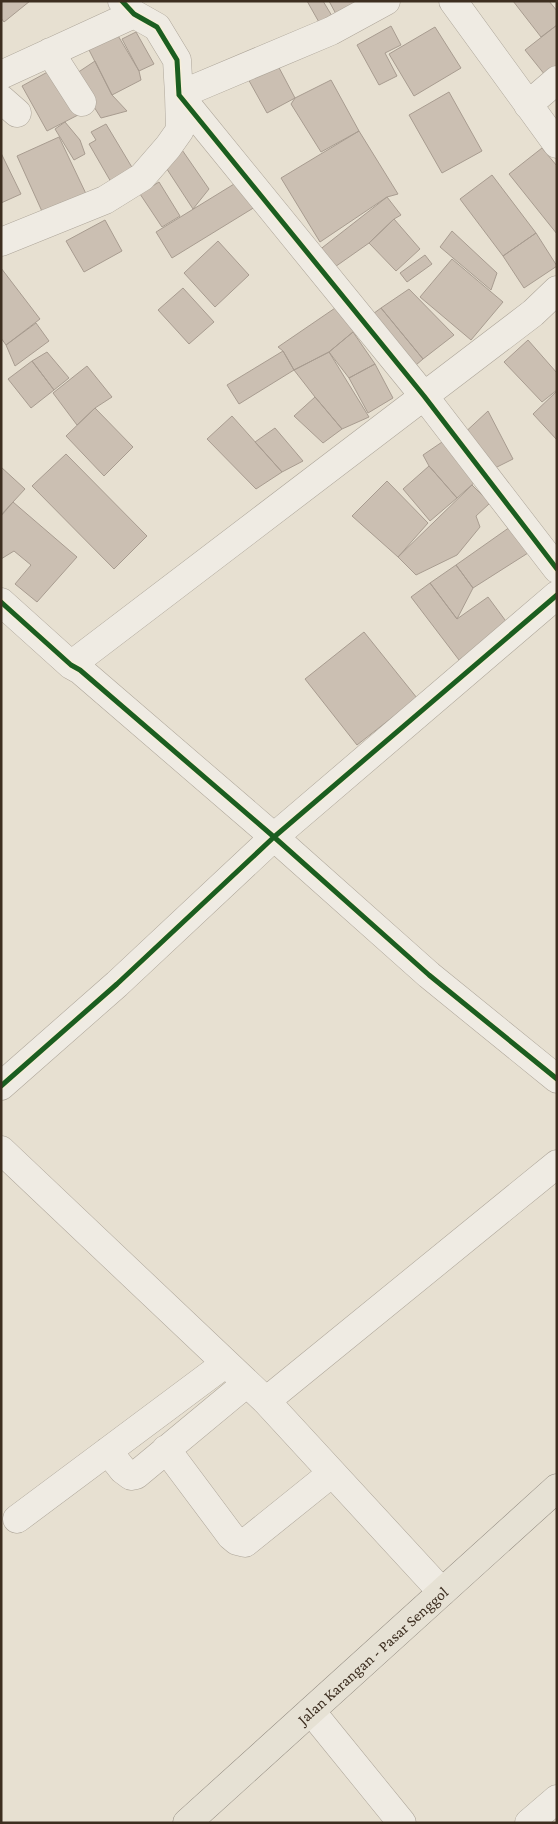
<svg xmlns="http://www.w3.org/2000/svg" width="558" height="1824" font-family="'Crimson Pro',serif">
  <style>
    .building { fill: #cbbfb2; stroke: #a89c90 }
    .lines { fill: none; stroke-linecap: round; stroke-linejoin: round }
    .minor-casing { stroke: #ada599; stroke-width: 29 }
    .major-casing { stroke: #928b80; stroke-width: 29 }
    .minor { stroke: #efebe3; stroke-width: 28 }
    .major { stroke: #e6e1d4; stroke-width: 28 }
    .cycleway-casing { stroke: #f7eed8; stroke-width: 8 }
    .cycleway { stroke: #1b5e20; stroke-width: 5 }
    .labels { text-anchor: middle; stroke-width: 5; stroke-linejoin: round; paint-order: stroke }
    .street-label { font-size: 16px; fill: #3d2e20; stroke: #f7eed8 }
  </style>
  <rect width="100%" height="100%" fill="#e7e0d1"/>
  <path class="building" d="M1,1H30L4,22L1,18Z
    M307,1H323L332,16L320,24Z
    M329,1H359L336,14Z
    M513,1H549L557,11V25L541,37Z
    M557,25V74L549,80L525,50Z
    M391,26L401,45L385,53L397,76L379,85L357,45Z
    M435,27L461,68L414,96L389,54Z
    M136,32L154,64L139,71L122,39Z
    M117,34L139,71L141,80L112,95L88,48Z
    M95,61L112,95L127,111L101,118L74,75Z
    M276,62L295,98L267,113L247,77Z
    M53,69L78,115L47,131L22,86Z
    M331,80L359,131L321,152L291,104L295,98Z
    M449,92L482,151L442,173L409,115Z
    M65,122L80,140L85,154L74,160L55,129Z
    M106,124L133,169L111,182L89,144L96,140L91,132Z
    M359,131L398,194L387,197L320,242L281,178Z
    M59,137L88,198L45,218L17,156Z
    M180,147L209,189L193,209L161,160Z
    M542,148L557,166V234L509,174Z
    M1,153L21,194L1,203Z
    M492,175L536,233L503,256L460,199Z
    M239,181L255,207L172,258L156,232Z
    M159,182L180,216L162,227L140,194Z
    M387,197L401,215L394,219L369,243L332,269L318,251Z
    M394,219L420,249L396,271L369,243Z
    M105,220L122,251L84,272L66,241Z
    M452,231L497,273L491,290L440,247Z
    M536,233L557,266L524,288L503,256Z
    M218,241L249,275L215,307L184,273Z
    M425,255L432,264L407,282L400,273Z
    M452,259L503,302L471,340L420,297Z
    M1,268L40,319L6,345L1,338Z
    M183,288L214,322L189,344L158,310Z
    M409,289L454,335L423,359L381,308Z
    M341,304L357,327L353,332L329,352L294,370L283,351L278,347Z
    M381,308L423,359L409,371L366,319Z
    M36,323L49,341L15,366L6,345Z
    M353,332L375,364L349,378L329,352Z
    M528,340L557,373V390L542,402L504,362Z
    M283,351L294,370L239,404L227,385Z
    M47,352L69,378L54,390L32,361Z
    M329,352L369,417L342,429L315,397L294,370Z
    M32,361L54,390L31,408L8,379Z
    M375,364L393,398L368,413L349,378Z
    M87,366L112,397L95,408L77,425L53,393Z
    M557,391V440L533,414Z
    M315,397L342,429L323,443L294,416Z
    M95,408L133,447L104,476L66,436Z
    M488,411L513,459L491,470L460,437Z
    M232,416L282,472L256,489L207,439Z
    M275,428L303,461L282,472L255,442Z
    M445,440L475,482L457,498L429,466L423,455Z
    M66,454L147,536L114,569L32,486Z
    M429,466L457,498L430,521L403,489Z
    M1,467L25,489L1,515Z
    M387,481L428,523L398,557L352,516Z
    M472,485L490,503L476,516L480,527L457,555L416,575L398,557Z
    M13,502L77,557L37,602L15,584L31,565L14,551L1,559V516Z
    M510,527L528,553L473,588L456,565Z
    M456,565L473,588L457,619L430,583Z
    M430,583L457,619L488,597L508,624L459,660L411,597Z
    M364,632L417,698L357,745L305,679Z"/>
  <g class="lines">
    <g class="minor-casing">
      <path id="minor" d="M122,1L134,14L157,27L177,60L179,95L424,396L557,569
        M453,1L557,144
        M50,52L82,102
        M1,75L134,14
        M1,99L17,113
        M528,105L557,80
        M1,242L105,200L142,177L168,147L180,130L179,95L331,31L386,1
        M1,602L71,665L80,670L274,837L429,975L557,1079
        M71,665L533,313L557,290
        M1,1086L117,984L274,837L557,595
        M1,1150L266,1401L442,1592
        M266,1401L557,1164
        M166,1449L231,1536L237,1541L245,1543L332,1473
        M108,1451L123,1470L131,1476L136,1475L247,1383
        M17,1519L226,1363
        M311,1711L402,1823
        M529,1823L557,1799"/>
    </g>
    <g class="major-casing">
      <g id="major">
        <path id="s1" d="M187,1823L557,1488"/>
      </g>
    </g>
    <use href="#minor" class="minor"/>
    <use href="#major" class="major"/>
    <g class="cycleway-casing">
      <path id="cycleway" d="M122,1L134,14L157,27L177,60L179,95L424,396L557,569
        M1,602L71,665L80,670L274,837L429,975L557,1079
        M1,1086L117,984L274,837L557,595"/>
    </g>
    <use href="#cycleway" class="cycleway"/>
  </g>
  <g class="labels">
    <g class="street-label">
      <text dy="6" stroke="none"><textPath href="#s1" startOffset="250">Jalan Karangan - Pasar Senggol</textPath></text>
    </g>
  </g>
  <rect width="558" height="1824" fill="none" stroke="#3d2e20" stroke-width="5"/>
</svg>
